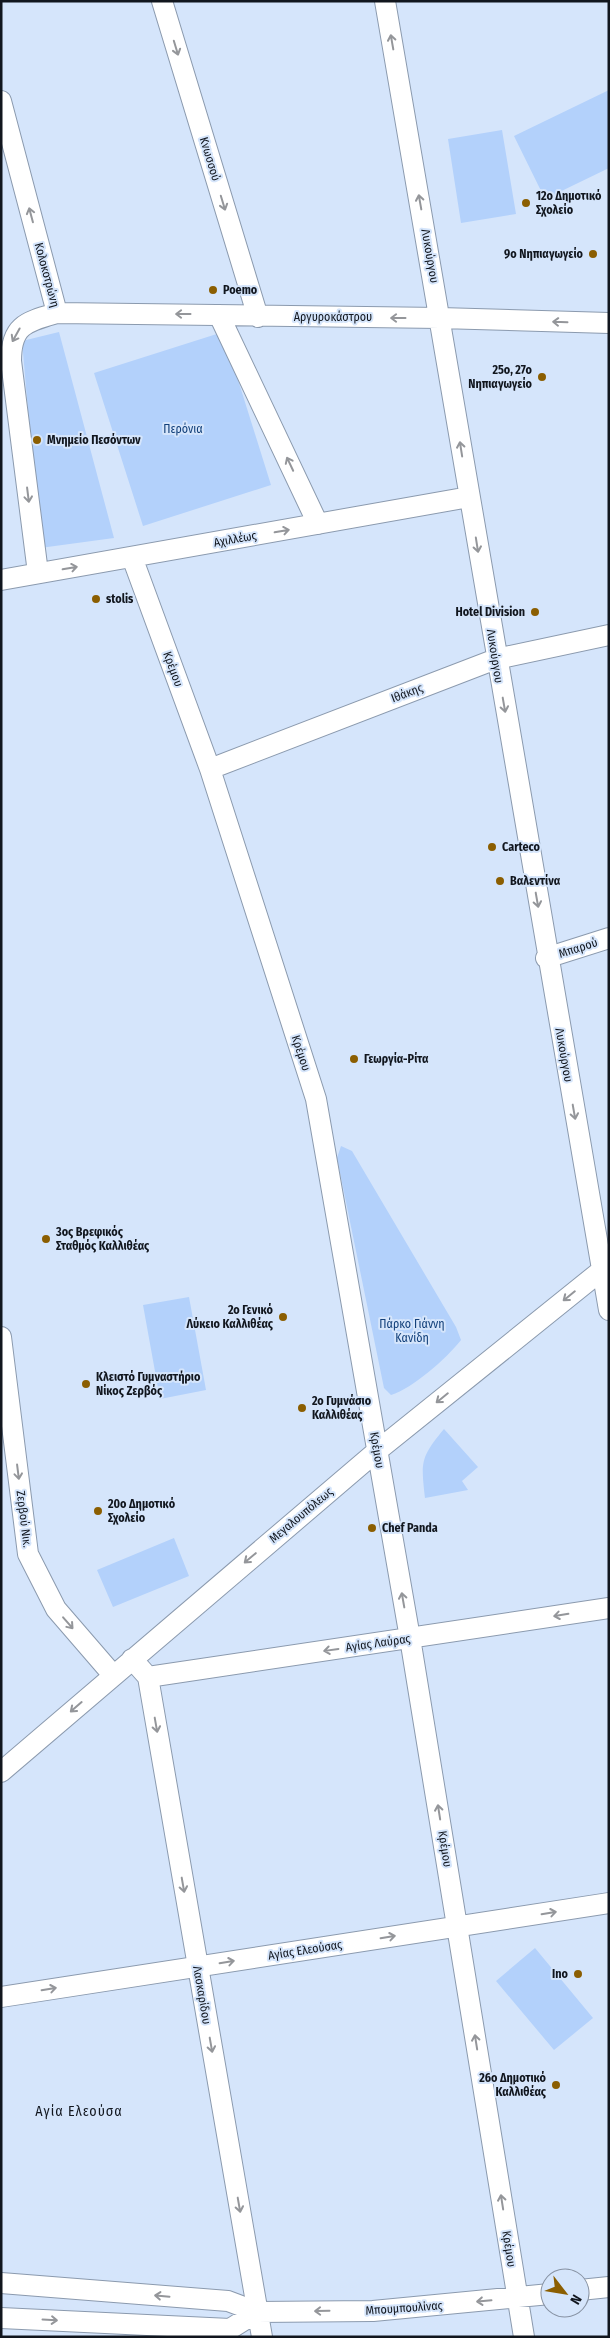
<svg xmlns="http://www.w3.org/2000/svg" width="610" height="2338" font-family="'Fira Sans Condensed',sans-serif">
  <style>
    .green { fill: #b3d1fb }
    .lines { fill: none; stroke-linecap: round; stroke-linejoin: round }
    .street-casing { stroke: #8b9aae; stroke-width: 22 }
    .street { stroke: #fff; stroke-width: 20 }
    .oneway { stroke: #94969a }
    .poi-dot { fill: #8b5e01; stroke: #d5e5fb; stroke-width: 2 }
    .labels { text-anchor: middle; stroke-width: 4; stroke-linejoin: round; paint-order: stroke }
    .street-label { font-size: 12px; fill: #11161e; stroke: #d5e5fb }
    .poi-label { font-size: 12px; font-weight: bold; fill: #11161e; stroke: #d5e5fb; text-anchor: start }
    .park-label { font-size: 12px; fill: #12407a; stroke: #d5e5fb }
    .neighbourhood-label { font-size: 14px; letter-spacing: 1px; fill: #11161e; stroke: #d5e5fb }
  </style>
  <rect width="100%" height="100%" fill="#d5e5fb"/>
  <path class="green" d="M609,90V168L545,199L514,136Z
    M502,130L516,214L461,223L448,139Z
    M59,332L114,538L40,548L22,341Z
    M223,332L271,485L143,526L94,373Z
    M341,1146L352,1151L456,1327L461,1340C446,1359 413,1388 391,1395L384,1388L337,1158Z
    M189,1297L206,1390L160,1399L143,1305Z
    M444,1429L478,1467L462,1481L468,1490L425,1498C421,1462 420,1458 444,1429Z
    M174,1538L189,1576L113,1607L97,1570Z
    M535,1948L593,2018L554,2050L496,1981Z"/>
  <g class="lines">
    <g class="street-casing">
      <path id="street" d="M162,1L258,317
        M385,1C461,437 532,874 609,1310
        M1,101L57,313
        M219,315L318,524
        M132,557L210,769L316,1099L410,1638L524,2337
        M38,573L11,361C11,325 26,322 57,313L440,318L609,323
        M1,580L469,497
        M210,769L496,659L609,635
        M546,958L609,938
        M1,1337L28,1554L56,1609L113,1675
        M132,1659L148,1677L262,2337
        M148,1677L609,1608
        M1,1772L377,1451L602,1270L609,1269
        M1,1997L609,1903
        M1,2283L228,2301L257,2312L373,2311L550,2294
        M580,2290L609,2287
        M1,2318L230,2329L257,2312"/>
    </g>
    <use href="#street" class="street"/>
  </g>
  <defs><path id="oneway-shaft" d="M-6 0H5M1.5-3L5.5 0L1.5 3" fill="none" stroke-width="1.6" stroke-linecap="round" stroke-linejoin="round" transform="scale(1.25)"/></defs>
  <g class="oneway">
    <use href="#oneway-shaft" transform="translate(392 42) rotate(-100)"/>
    <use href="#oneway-shaft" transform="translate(176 48) rotate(73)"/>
    <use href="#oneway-shaft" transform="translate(420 202) rotate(-100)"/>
    <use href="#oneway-shaft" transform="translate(223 203) rotate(73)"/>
    <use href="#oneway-shaft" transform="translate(31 215) rotate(-105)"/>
    <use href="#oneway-shaft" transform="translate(183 314) rotate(-180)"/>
    <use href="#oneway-shaft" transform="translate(398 318) rotate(-180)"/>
    <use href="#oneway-shaft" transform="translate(560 322) rotate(-178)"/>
    <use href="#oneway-shaft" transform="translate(16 335) rotate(119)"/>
    <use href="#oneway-shaft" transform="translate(461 449) rotate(-99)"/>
    <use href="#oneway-shaft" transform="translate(290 464) rotate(-115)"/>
    <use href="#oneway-shaft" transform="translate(28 495) rotate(83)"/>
    <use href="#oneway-shaft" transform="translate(282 531) rotate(-10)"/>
    <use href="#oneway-shaft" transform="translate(477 545) rotate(81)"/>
    <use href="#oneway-shaft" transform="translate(70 568) rotate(-10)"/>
    <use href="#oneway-shaft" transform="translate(504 705) rotate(80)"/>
    <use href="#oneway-shaft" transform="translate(537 900) rotate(80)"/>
    <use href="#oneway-shaft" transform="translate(574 1112) rotate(80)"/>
    <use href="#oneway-shaft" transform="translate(569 1296) rotate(141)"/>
    <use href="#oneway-shaft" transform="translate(442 1398) rotate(141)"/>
    <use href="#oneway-shaft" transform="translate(18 1472) rotate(83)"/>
    <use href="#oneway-shaft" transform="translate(250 1558) rotate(140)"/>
    <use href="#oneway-shaft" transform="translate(403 1600) rotate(-100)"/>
    <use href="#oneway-shaft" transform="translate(561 1615) rotate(171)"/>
    <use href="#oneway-shaft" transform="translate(68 1623) rotate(49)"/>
    <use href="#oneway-shaft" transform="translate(331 1650) rotate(172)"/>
    <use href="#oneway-shaft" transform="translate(76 1707) rotate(139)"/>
    <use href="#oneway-shaft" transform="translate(156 1725) rotate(80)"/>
    <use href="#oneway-shaft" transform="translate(439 1812) rotate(-99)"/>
    <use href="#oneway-shaft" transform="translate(183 1885) rotate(80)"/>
    <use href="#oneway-shaft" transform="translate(549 1913) rotate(-9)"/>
    <use href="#oneway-shaft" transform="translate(388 1937) rotate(-9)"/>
    <use href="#oneway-shaft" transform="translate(227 1962) rotate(-9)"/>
    <use href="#oneway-shaft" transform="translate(49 1989) rotate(-9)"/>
    <use href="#oneway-shaft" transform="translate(476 2042) rotate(-99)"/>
    <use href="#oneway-shaft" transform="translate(211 2045) rotate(80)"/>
    <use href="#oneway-shaft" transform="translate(502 2202) rotate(-99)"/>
    <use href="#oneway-shaft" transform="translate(239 2205) rotate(80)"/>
    <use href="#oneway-shaft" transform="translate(162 2296) rotate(-175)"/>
    <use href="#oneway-shaft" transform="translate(484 2301) rotate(175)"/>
    <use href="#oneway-shaft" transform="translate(322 2311) rotate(179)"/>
    <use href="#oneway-shaft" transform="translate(50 2320) rotate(3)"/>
  </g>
  <g class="poi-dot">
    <circle cx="526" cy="203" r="5"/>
    <circle cx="593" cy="254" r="5"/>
    <circle cx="213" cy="290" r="5"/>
    <circle cx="542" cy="377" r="5"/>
    <circle cx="37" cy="440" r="5"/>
    <circle cx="96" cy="599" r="5"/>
    <circle cx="535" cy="612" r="5"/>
    <circle cx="492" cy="847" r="5"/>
    <circle cx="500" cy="881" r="5"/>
    <circle cx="354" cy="1059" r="5"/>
    <circle cx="46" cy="1239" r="5"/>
    <circle cx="283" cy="1317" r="5"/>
    <circle cx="86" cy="1384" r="5"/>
    <circle cx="302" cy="1408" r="5"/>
    <circle cx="98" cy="1511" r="5"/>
    <circle cx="372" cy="1528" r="5"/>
    <circle cx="578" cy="1974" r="5"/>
    <circle cx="556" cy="2085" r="5"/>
  </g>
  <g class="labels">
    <g class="street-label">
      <text transform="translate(210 159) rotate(73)" y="4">Κνωσσού</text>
      <text transform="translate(430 256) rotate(80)" y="4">Λυκούργου</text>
      <text transform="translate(47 275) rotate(75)" y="4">Κολοκοτρώνη</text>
      <text x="333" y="321">Αργυροκάστρου</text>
      <text transform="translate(235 539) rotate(-10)" y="4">Αχιλλέως</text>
      <text transform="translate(495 656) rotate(81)" y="4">Λυκούργου</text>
      <text transform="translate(173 669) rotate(70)" y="4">Κρέμου</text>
      <text transform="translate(407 693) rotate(-21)" y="4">Ιθάκης</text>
      <text transform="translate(578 948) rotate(-18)" y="4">Μπαρού</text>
      <text transform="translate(301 1053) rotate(72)" y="4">Κρέμου</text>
      <text transform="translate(564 1055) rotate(80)" y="4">Λυκούργου</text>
      <text transform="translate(377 1450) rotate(80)" y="4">Κρέμου</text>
      <text transform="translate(301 1515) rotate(-40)" y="4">Μεγαλουπόλεως</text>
      <text transform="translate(24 1519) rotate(83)" y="4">Ζερβού Νικ.</text>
      <text transform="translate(378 1643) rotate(-8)" y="4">Αγίας Λαύρας</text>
      <text transform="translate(445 1849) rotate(81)" y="4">Κρέμου</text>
      <text transform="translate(305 1950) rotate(-9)" y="4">Αγίας Ελεούσας</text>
      <text transform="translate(202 1995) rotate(80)" y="4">Λασκαρίδου</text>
      <text transform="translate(509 2249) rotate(81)" y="4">Κρέμου</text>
      <text transform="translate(404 2308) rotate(-4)" y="4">Μπουμπουλίνας</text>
    </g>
    <g class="poi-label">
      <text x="536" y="200">12ο Δημοτικό<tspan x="536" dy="14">Σχολείο</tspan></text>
      <text x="583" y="258" text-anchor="end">9ο Νηπιαγωγείο</text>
      <text x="223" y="294">Poemo</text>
      <text x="532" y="374" text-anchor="end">25ο, 27ο<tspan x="532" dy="14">Νηπιαγωγείο</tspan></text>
      <text x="47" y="444">Μνημείο Πεσόντων</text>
      <text x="106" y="603">stolis</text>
      <text x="525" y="616" text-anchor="end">Hotel Division</text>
      <text x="502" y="851">Carteco</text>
      <text x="510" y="885">Βαλεντίνα</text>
      <text x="364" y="1063">Γεωργία-Ρίτα</text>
      <text x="56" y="1236">3ος Βρεφικός<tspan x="56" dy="14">Σταθμός Καλλιθέας</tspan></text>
      <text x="273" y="1314" text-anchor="end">2ο Γενικό<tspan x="273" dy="14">Λύκειο Καλλιθέας</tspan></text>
      <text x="96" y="1381">Κλειστό Γυμναστήριο<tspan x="96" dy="14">Νίκος Ζερβός</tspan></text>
      <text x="312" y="1405">2ο Γυμνάσιο<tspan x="312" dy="14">Καλλιθέας</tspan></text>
      <text x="108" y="1508">20ο Δημοτικό<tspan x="108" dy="14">Σχολείο</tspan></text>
      <text x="382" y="1532">Chef Panda</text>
      <text x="568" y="1978" text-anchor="end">Ino</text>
      <text x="546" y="2082" text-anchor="end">26ο Δημοτικό<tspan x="546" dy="14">Καλλιθέας</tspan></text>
    </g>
    <g class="park-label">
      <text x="183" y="433">Περόνια</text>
      <text x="412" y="1328">Πάρκο Γιάννη<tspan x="412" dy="14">Κανίδη</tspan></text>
    </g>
    <g class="neighbourhood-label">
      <text x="79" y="2116">Αγία Ελεούσα</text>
    </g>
  </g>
  <rect width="610" height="2338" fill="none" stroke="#11161e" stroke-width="5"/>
  <g transform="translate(565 2293) rotate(121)"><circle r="24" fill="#d5e5fb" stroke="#8792a3"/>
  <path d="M0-4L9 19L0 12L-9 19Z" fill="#8b5e01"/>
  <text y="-8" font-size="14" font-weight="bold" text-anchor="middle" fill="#11161e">N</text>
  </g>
</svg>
